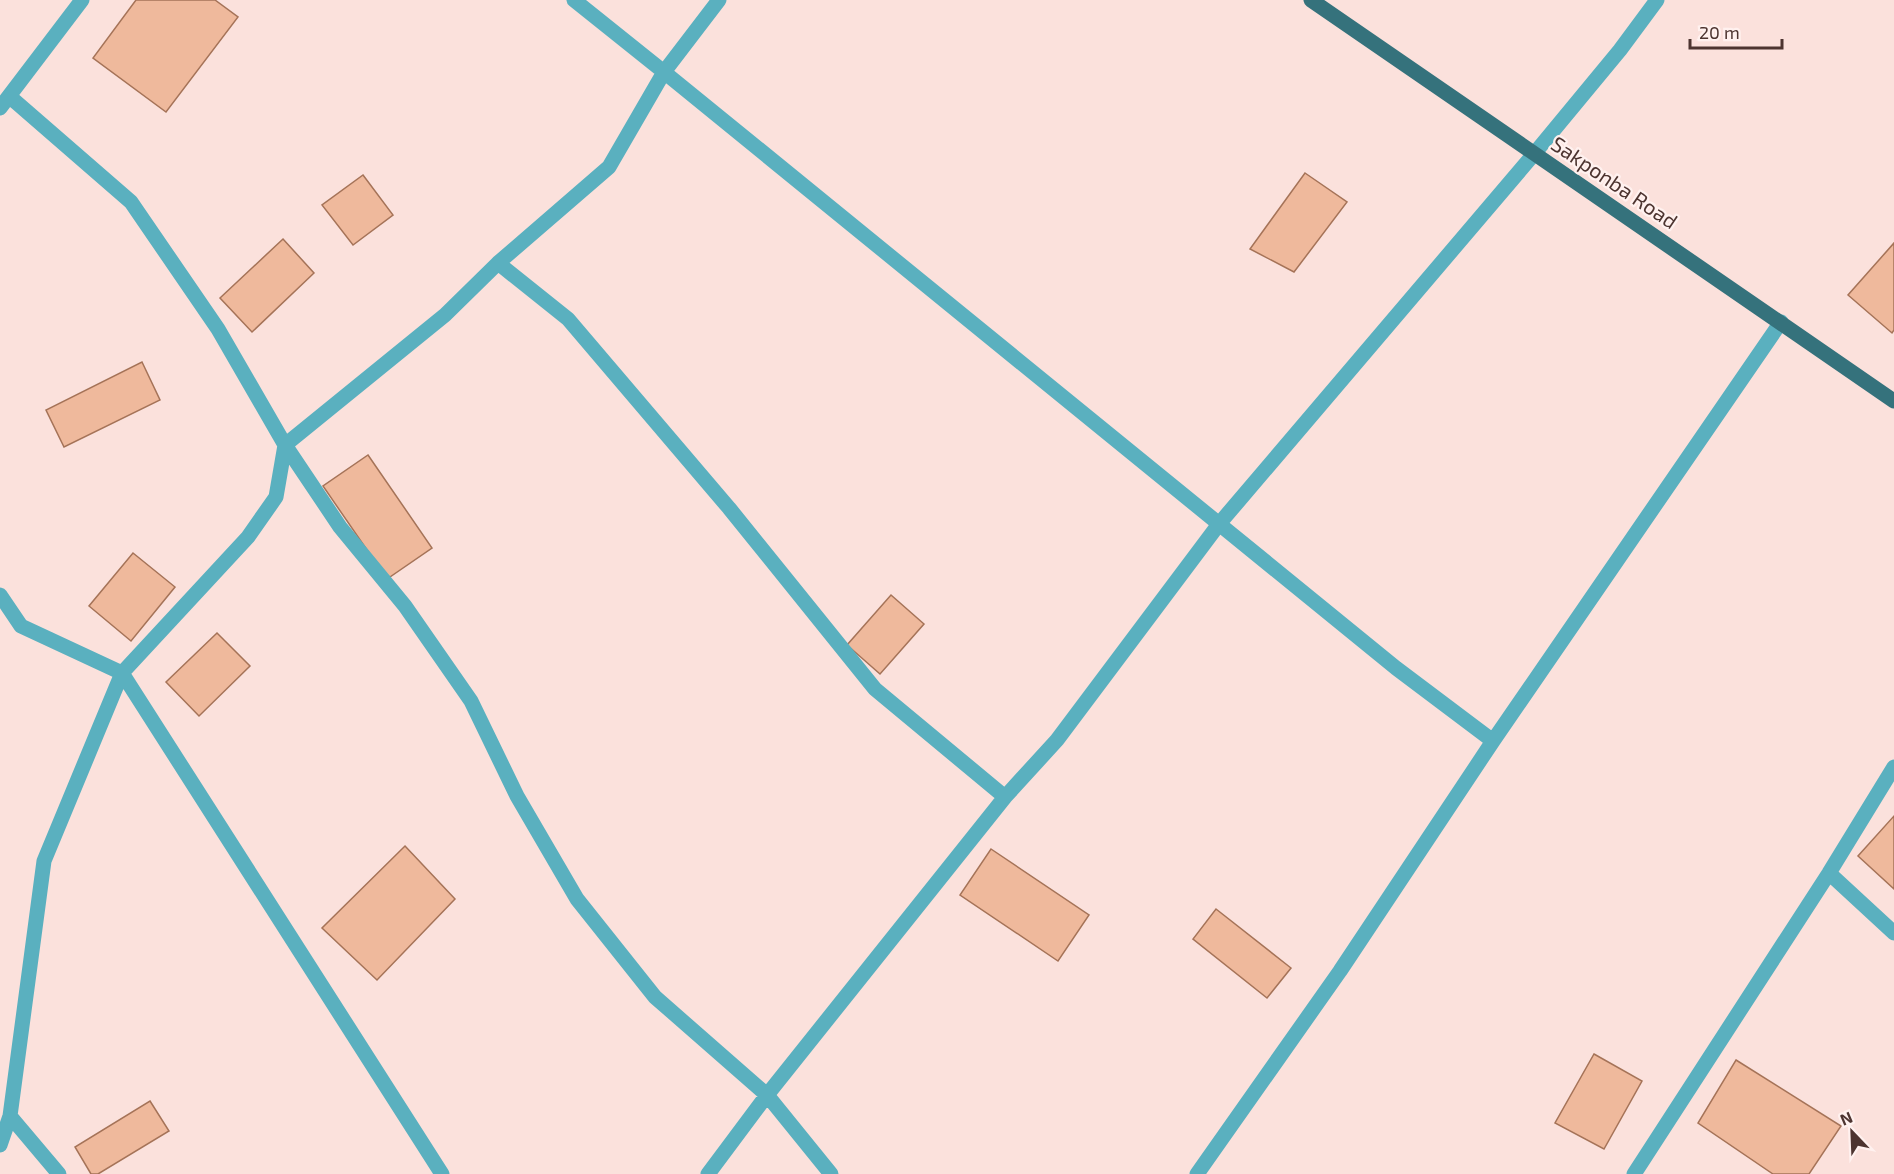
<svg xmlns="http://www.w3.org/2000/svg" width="1894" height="1174" font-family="'Exo 2',sans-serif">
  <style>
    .building { fill: #efb99c; stroke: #a57358; stroke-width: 1.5 }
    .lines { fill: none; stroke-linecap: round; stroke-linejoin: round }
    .minor { stroke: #5ab0bf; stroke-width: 15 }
    .major { stroke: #35727c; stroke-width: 15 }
    .labels { text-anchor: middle; stroke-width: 4.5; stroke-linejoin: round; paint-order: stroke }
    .street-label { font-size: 21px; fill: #4d3430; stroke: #fff1ef }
  </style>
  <rect width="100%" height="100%" fill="#fbe1dc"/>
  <path class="building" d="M136,0H215L238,17L166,112L93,58Z
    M1305,173L1347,202L1294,272L1250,249Z
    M363,175L393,215L353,245L322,205Z
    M283,239L314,273L252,332L220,298Z
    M1894,243V330L1892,333L1848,295Z
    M142,362L160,400L64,447L46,410Z
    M368,455L432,548L387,579L323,486Z
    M133,553L175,587L131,641L89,606Z
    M891,595L924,624L880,674L847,645Z
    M217,633L250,666L199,716L166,682Z
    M1894,816V889L1858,856Z
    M405,846L455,899L377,980L322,928Z
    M991,849L1089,915L1058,961L960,895Z
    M1216,909L1291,968L1267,998L1193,939Z
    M1594,1054L1642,1081L1604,1149L1555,1123Z
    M1736,1060L1841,1126L1809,1174H1773L1698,1123Z
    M150,1101L169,1131L98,1174H91L75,1147Z"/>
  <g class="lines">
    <path class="minor" d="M574,0L664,72L1396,668L1493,741
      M9,96L131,202L218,329L285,445L340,527L405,606L471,701L517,796L577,899L655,997L767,1095L831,1174
      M0,108L82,0
      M498,263L568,319L729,508L875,689L1005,797
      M0,595L21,626L122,673L442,1174
      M1829,873L1894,933
      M10,1116L59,1174
      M0,1145L10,1116L44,861L122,673L248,537L276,497L285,445L445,315L498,263L609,167L664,72L719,0
      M708,1174L767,1095L1005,797L1057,740L1219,524L1534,154L1620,50L1657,0
      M1197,1174L1340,971L1493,741L1781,322
      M1634,1174L1829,873L1894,767"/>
    <path class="major" d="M1311,0L1894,401"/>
  </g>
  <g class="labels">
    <g class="street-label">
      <text transform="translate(1614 183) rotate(34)" y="7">Sakponba Road</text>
    </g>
  </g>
  <g transform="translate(1852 1132) rotate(337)" stroke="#fff1ef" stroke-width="4.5" paint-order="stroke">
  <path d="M0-4.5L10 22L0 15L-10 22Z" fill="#4d3430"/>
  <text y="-9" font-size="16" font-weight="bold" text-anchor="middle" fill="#4d3430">N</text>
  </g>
  <path d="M1690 39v9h92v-9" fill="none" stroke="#4d3430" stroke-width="3"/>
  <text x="1699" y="39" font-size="18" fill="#4d3430" stroke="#fff1ef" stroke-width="4.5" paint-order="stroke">20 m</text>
</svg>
